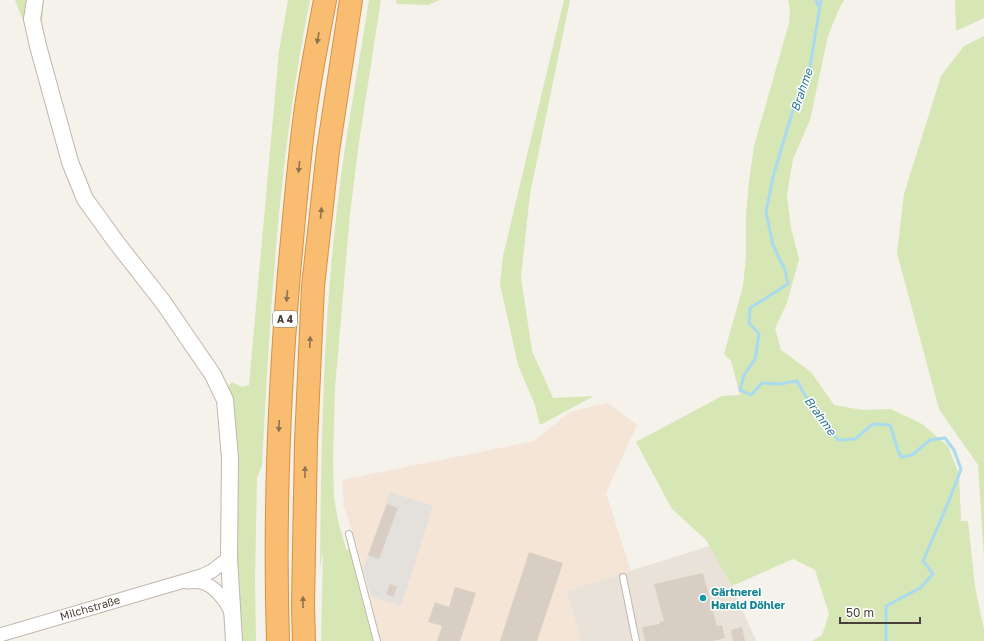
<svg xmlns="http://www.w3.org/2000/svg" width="984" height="641" font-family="'Golos Text',sans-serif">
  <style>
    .residential { fill: #e8e2d9 }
    .commercial { fill: #f5e5d7 }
    .industrial { fill: #e4e0dc }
    .green { fill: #d6e7b5 }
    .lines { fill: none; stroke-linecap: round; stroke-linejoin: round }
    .stream { stroke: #aadaef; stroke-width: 3 }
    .building { fill: #d9cec3 }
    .service-casing { stroke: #c0b7ad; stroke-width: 8 }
    .minor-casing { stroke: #c0b7ad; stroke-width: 15 }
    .tertiary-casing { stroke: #c0b7ad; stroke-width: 18 }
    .motorway-casing { stroke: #d99041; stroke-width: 24 }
    .service { stroke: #fff; stroke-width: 6 }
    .minor { stroke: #fff; stroke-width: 13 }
    .tertiary { stroke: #fff; stroke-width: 16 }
    .motorway { stroke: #f9bd71; stroke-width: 22 }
    .oneway { fill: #8f734f }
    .culture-dot { fill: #0f9aa8; stroke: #fff; stroke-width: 1.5 }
    .labels { text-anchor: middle; stroke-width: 3; stroke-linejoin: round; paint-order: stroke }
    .shield { fill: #fff; stroke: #807a74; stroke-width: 1 }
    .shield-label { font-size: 10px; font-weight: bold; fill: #494139 }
    .culture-label { font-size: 11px; font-weight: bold; fill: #0d838f; stroke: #fff; text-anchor: start }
    .street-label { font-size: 11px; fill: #494139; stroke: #fff }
    .water-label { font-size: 12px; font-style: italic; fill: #2f799a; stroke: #fff }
  </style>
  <rect width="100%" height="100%" fill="#f5f1eb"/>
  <path class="residential" d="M719,543L732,586L756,641H581L566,591Z"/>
  <path class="commercial" d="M607,403L637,425L606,493L631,571L566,591L581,641H381L357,546L344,506L342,480L534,441L570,412Z"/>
  <path class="industrial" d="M390,492L433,506L401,606L372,597L363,570Z"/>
  <path class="green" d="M15,0H44L42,23L26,28Z
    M288,0H310C279,153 270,310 262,466L257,477L255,581L256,641H238L227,388L232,382L242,387L249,385L279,51Z
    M369,0H381L359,142L350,214L335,388L333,464L334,498L339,525L347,551L349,548L373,641H321L323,551L320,568C321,448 323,328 337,209C345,139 358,69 369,0Z
    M396,0H440L428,5L397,4Z
    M564,0H570L530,194L521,277L532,351L553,398L594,396L540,425L535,405L518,365L500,284L503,256Z
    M788,0H844L838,11L828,36L810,120L793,159L787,195L791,228L799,259L787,303L775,328L781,350L811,372L834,405L863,410L891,409L922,424L948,446L959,474L961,521H968L975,587L984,629V641H812L822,635L829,614L815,570L793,559L732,586L706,540L672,509L636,442L722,396L740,395L731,361L724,354L743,286L746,256V215L749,181L754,146L789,23L790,10Z
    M955,0H984V18L956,31Z
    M984,36V559L978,465L939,409L897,253L904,194L941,76L964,46Z"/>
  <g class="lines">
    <path class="stream" d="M816,0L819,7
      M821,0L810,67L796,100L780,153L773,177L766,212L773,245L785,270L788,284L750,308L749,323L759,334L755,359L744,375L740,390L751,395L762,383L780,384L797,381L810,404L824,419L838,440L855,439L873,424L890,425C894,435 896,448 901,457L912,455L930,440L945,438L954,450L961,469C950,501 936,530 923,561L933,574L920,588L886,606V641"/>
  </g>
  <path class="building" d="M387,504L398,508L379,559L368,555Z
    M529,552L563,563L537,641H500Z
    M703,573L717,626L722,625L725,638L713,641H645L642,627L660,624L659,622L664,621L654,584Z
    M390,584L397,587L393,597L386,594Z
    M455,587L476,593L460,641H437L442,626L428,622L435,602L449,607Z
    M742,627L745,641H733L731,630Z"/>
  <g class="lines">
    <g class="service-casing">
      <path id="service" d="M349,534L377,641
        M623,577L636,641"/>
    </g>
    <g class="minor-casing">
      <path id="minor" d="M187,582C191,582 196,581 200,582C215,585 226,601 232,614
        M0,635L201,576L212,571L229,558"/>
    </g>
    <g class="tertiary-casing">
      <path id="tertiary" d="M35,0L32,19L38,46L70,162L85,199L116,242L163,302L213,375L225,400L230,458L229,558L234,641"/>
    </g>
    <g class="motorway-casing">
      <path id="motorway" d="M278,641C274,518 279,395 289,273C294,220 298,167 305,115C310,76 318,38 325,0
        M304,641L303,605L306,442L313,286L328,151L351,0"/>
    </g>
    <use href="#service" class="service"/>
    <use href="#minor" class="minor"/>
    <use href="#tertiary" class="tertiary"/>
    <use href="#motorway" class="motorway"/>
  </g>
  <defs><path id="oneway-solid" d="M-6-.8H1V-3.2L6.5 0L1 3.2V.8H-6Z"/></defs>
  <g class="oneway">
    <use href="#oneway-solid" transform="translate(318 38) rotate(100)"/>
    <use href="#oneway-solid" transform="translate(299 167) rotate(96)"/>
    <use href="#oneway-solid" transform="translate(321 213) rotate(-84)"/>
    <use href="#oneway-solid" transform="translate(287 296) rotate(95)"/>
    <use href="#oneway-solid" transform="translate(310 342) rotate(-87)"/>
    <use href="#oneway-solid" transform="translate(279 426) rotate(93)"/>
    <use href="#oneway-solid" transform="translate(305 472) rotate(-89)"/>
    <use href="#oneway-solid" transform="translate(303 602) rotate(-90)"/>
  </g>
  <circle class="culture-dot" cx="703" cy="598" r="4"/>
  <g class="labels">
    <rect class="shield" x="273" y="311" width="24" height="16" rx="3"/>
    <g class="shield-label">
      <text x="285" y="323">A 4</text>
    </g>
    <g class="culture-label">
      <text x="711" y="596">Gärtnerei<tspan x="711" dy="13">Harald Döhler</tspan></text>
    </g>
    <g class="street-label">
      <text transform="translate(90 608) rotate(-16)" y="4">Milchstraße</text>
    </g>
    <g class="water-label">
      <text transform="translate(802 90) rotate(-71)" y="4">Brahme</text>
      <text transform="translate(820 416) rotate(54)" y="4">Brahme</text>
    </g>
  </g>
  <path d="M840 617v6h80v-6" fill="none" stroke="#494139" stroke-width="2"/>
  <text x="846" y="617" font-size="12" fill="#494139" stroke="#ffffff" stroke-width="3" paint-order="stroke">50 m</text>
</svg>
